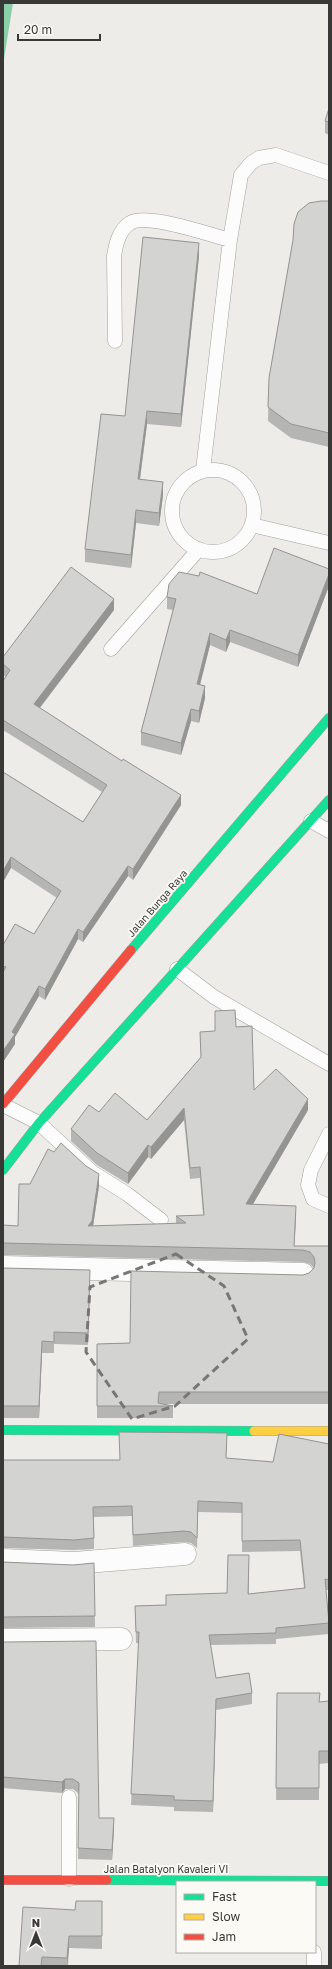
<svg xmlns="http://www.w3.org/2000/svg" width="332" height="1969" font-family="'Golos Text',sans-serif">
  <style>
    .water { fill: #8acfa7 }
    .lines { fill: none; stroke-linecap: round; stroke-linejoin: round }
    .lane-casing { stroke: #a1a09e; stroke-width: 15 }
    .street-casing { stroke: #a1a09e; stroke-width: 23 }
    .fast-casing { stroke: #a1a09e; stroke-width: 10 }
    .slow-casing { stroke: #a1a09e; stroke-width: 10 }
    .jam-casing { stroke: #a1a09e; stroke-width: 10 }
    .lane { stroke: #fcfcfc; stroke-width: 14 }
    .street { stroke: #fcfcfc; stroke-width: 22 }
    .fast { stroke: #16e098; stroke-width: 9 }
    .slow { stroke: #ffcf43; stroke-width: 9 }
    .jam { stroke: #f24e42; stroke-width: 9 }
    .wall { fill: #b5b5b4 }
    .shaded-wall { fill: #949492 }
    .building { fill: #d3d3d1; stroke: #949492 }
    .marked { fill: none; stroke: #787775; stroke-width: 3; stroke-dasharray: 8 5; stroke-linejoin: round }
    .labels { text-anchor: middle; stroke-width: 3.5; stroke-linejoin: round; paint-order: stroke }
    .street-label { font-size: 10px; fill: #393836; stroke: #fcfaf5 }
  </style>
  <rect width="100%" height="100%" fill="#edece9"/>
  <path class="water" d="M3,3H13L3,65Z"/>
  <g class="lines">
    <g class="lane-casing">
      <path id="lane" d="M115,341L114,256C116,244 119,230 130,223C146,212 210,235 230,240
        M172 511a41 41 0 1 1 82 0a41 41 0 1 1-82 0Z
        M203,470L230,240L241,175L251,163L259,158L276,155L329,173
        M252,525L329,543
        M111,649L199,549
        M311,821L329,831
        M177,969L214,997L329,1064
        M3,1105L39,1123L92,1172L127,1194L161,1220
        M329,1134L311,1170L308,1185L313,1199L329,1206
        M69,1797V1879
        M314,1952V1966"/>
    </g>
    <g class="street-casing">
      <path id="street" d="M3,1267L303,1274
        M3,1560L74,1563L185,1554
        M3,1640L121,1639"/>
    </g>
    <g class="fast-casing">
      <path id="fast" d="M131,950L329,718
        M3,1170L39,1123L329,800
        M3,1430L254,1431
        M107,1880L329,1881"/>
    </g>
    <g class="slow-casing">
      <path id="slow" d="M254,1431H329"/>
    </g>
    <g class="jam-casing">
      <path id="jam" d="M3,1104L131,950
        M3,1880H107"/>
    </g>
    <use href="#lane" class="lane"/>
    <use href="#street" class="street"/>
    <use href="#fast" class="fast"/>
    <use href="#slow" class="slow"/>
    <use href="#jam" class="jam"/>
  </g>
  <path class="wall" d="M329,108V135L325,133V121Z
    M329,201V447L291,438L268,421L269,378L293,240Z
    M199,256L181,427L147,424L140,480L163,495L159,526L136,523L131,568L85,562V549L125,416Z
    M329,569V586L298,667L230,642L226,652L210,645L200,685L205,698L199,723L191,721L181,755L141,745V732L173,610L167,609V597L257,594Z
    M114,610L40,708L181,805L133,880L128,876L83,942L78,939L45,1000L39,996L15,1037V1044L3,1062V945L34,934L57,898L11,868L3,882V772L83,822L102,792L3,730V681L6,677L3,675V657Z
    M215,1011L236,1027L254,1090L308,1110L253,1204L296,1218L294,1246H329V1404H161L173,1406V1418H97V1344L130,1343L303,1275L309,1273L314,1268L310,1264L303,1262L3,1255V1225L18,1226L99,1186L93,1226L176,1224V1216L203,1215L200,1178L190,1179L184,1120L151,1159L148,1157L128,1184L97,1165L71,1141V1129L99,1112L147,1120L201,1057L200,1032L215,1031Z
    M3,1268L90,1282L88,1345L54,1344V1353H42L39,1418H3Z
    M227,1443L226,1458L273,1462L329,1444V1590H326L329,1622V1634L276,1639V1644L210,1645L216,1678L252,1693V1704L216,1710L213,1812L174,1811V1807L131,1805L139,1643H136L135,1606L166,1605L227,1593L249,1566V1594L304,1588L300,1551L242,1552V1513L198,1512L197,1548L191,1543L184,1542L133,1546L132,1516L94,1517V1549L74,1550L3,1548V1460H120Z
    M3,1562L73,1565L94,1563L95,1627L3,1628Z
    M3,1642L99,1818L114,1828L112,1860L78,1859L79,1794L73,1789H65L62,1793L3,1788Z
    M277,1693L320,1702L329,1701V1763L319,1764V1800H276Z
    M102,1901V1949L69,1948L68,1966H19L75,1910Z"/>
  <path class="shaded-wall" d="M199,243V256L181,427V414Z
    M147,411V424L138,492V479Z
    M163,482V495L159,526V513Z
    M136,510V523L131,568V555Z
    M329,574V586L298,667V655Z
    M114,599V610L34,715V704Z
    M230,630V642L226,652V640Z
    M210,633V645L197,696V684Z
    M205,686V698L199,723V711Z
    M191,709V721L181,755V743Z
    M181,795V805L133,880V869Z
    M11,857V868L3,882V871Z
    M128,866V876L83,942V932Z
    M78,929V939L45,1000V989Z
    M39,986V996L15,1037V1044L3,1062V1051L12,1032Z
    M308,1099V1110L246,1216V1204Z
    M184,1108V1120L151,1159V1147Z
    M148,1145V1157L128,1184V1173Z
    M99,1174V1186L92,1233L88,1226Z
    M296,1206V1218L294,1250Z
    M90,1270V1282L88,1345V1333Z
    M42,1341V1353L39,1418V1406Z
    M3,1537H4V1548H3Z
    M216,1699V1710L213,1812V1801Z
    M65,1779V1789L62,1793V1782Z
    M114,1818V1828L112,1860V1850Z
    M69,1936V1948L67,1966V1958Z"/>
  <path class="building" d="M329,108V122L325,121Z
    M321,201H329V433L291,424L268,407L269,378L293,240L294,224L298,212L309,203Z
    M143,237L199,243L181,414L147,411L138,479L163,482L159,513L136,510L131,555L85,549L101,414L125,416Z
    M274,548L329,569V574L298,655L230,630L226,640L210,633L197,684L205,686L199,711L191,709L181,743L141,732L176,599L167,597L169,584L179,572L199,576L200,572L257,594Z
    M71,567L114,599L34,704L122,761L123,759L181,795L133,869L128,866L83,932L78,929L45,989L39,986L12,1032L15,1034L3,1051V972L6,967L3,966V945L15,924L34,934L61,891L11,857L3,871V772L83,822L107,785L3,720V681L10,670L3,664V657Z
    M235,1010L236,1027L252,1026L254,1090L276,1069L308,1099L246,1204L296,1206L294,1246H329V1392H159L158,1403L173,1406H97V1344L130,1343L131,1271L303,1275L309,1273L314,1268L315,1263L314,1257L310,1252L303,1250L3,1243V1225L18,1226L19,1184H30L48,1149L54,1152L61,1143L86,1166L99,1174L92,1221L88,1226L186,1223L176,1216L204,1215L200,1167L190,1168L184,1108L151,1147L148,1145L128,1173L97,1153L71,1129L89,1105L99,1112L115,1093L147,1120L201,1057L200,1032L215,1031V1011Z
    M3,1268L90,1270L88,1333L54,1332V1342L42,1341L39,1406H3Z
    M119,1432L227,1433L226,1458L273,1462L279,1434L329,1444V1580L325,1579L329,1623L276,1628V1633L209,1635L216,1678L249,1673L252,1693L216,1699L213,1801L174,1800V1796L131,1794L139,1632H136L135,1606L166,1605V1595L227,1593L228,1555H249L248,1594L305,1588L300,1540L242,1541V1503L198,1501L197,1538L191,1532L184,1531L133,1535L132,1506L93,1507L94,1538L74,1540L3,1537V1460H120Z
    M3,1562L73,1565L94,1563L95,1616L3,1617Z
    M96,1641L99,1818H114L112,1850L78,1848L79,1783L73,1779H65L62,1782L3,1777V1642Z
    M277,1693H320L319,1702L329,1701V1751H319V1788H276Z
    M76,1901H102V1936H69L67,1958L42,1957L41,1966H19L23,1907L75,1910Z"/>
  <path class="marked" d="M176,1254L224,1286L248,1339L175,1406L132,1419L86,1352L90,1287Z"/>
  <g class="labels">
    <g class="street-label">
      <text transform="translate(157 903) rotate(-49)" y="4">Jalan Bunga Raya</text>
      <text x="166" y="1873">Jalan Batalyon Kavaleri VI</text>
    </g>
  </g>
  <rect width="332" height="1969" fill="none" stroke="#393836" stroke-width="8"/>
  <rect x="176" y="1881" width="140" height="72" fill="#fcfaf5" stroke="#aeaca9"/>
  <rect x="184" y="1894" width="20" height="6" fill="#16e098" stroke="#aeaca9"/>
  <text x="212" y="1901" font-size="12" fill="#393836">Fast</text>
  <rect x="184" y="1914" width="20" height="6" fill="#ffcf43" stroke="#aeaca9"/>
  <text x="212" y="1921" font-size="12" fill="#393836">Slow</text>
  <rect x="184" y="1934" width="20" height="6" fill="#f24e42" stroke="#aeaca9"/>
  <text x="212" y="1941" font-size="12" fill="#393836">Jam</text>
  <g transform="translate(36 1933)" stroke="#fcfaf5" stroke-width="3" paint-order="stroke">
  <path d="M0-3L7 15L0 10L-7 15Z" fill="#393836"/>
  <text y="-6" font-size="11" font-weight="bold" text-anchor="middle" fill="#393836">N</text>
  </g>
  <path d="M18 34v6h82v-6" fill="none" stroke="#393836" stroke-width="2"/>
  <text x="24" y="34" font-size="12" fill="#393836" stroke="#fcfaf5" stroke-width="3" paint-order="stroke">20 m</text>
</svg>
